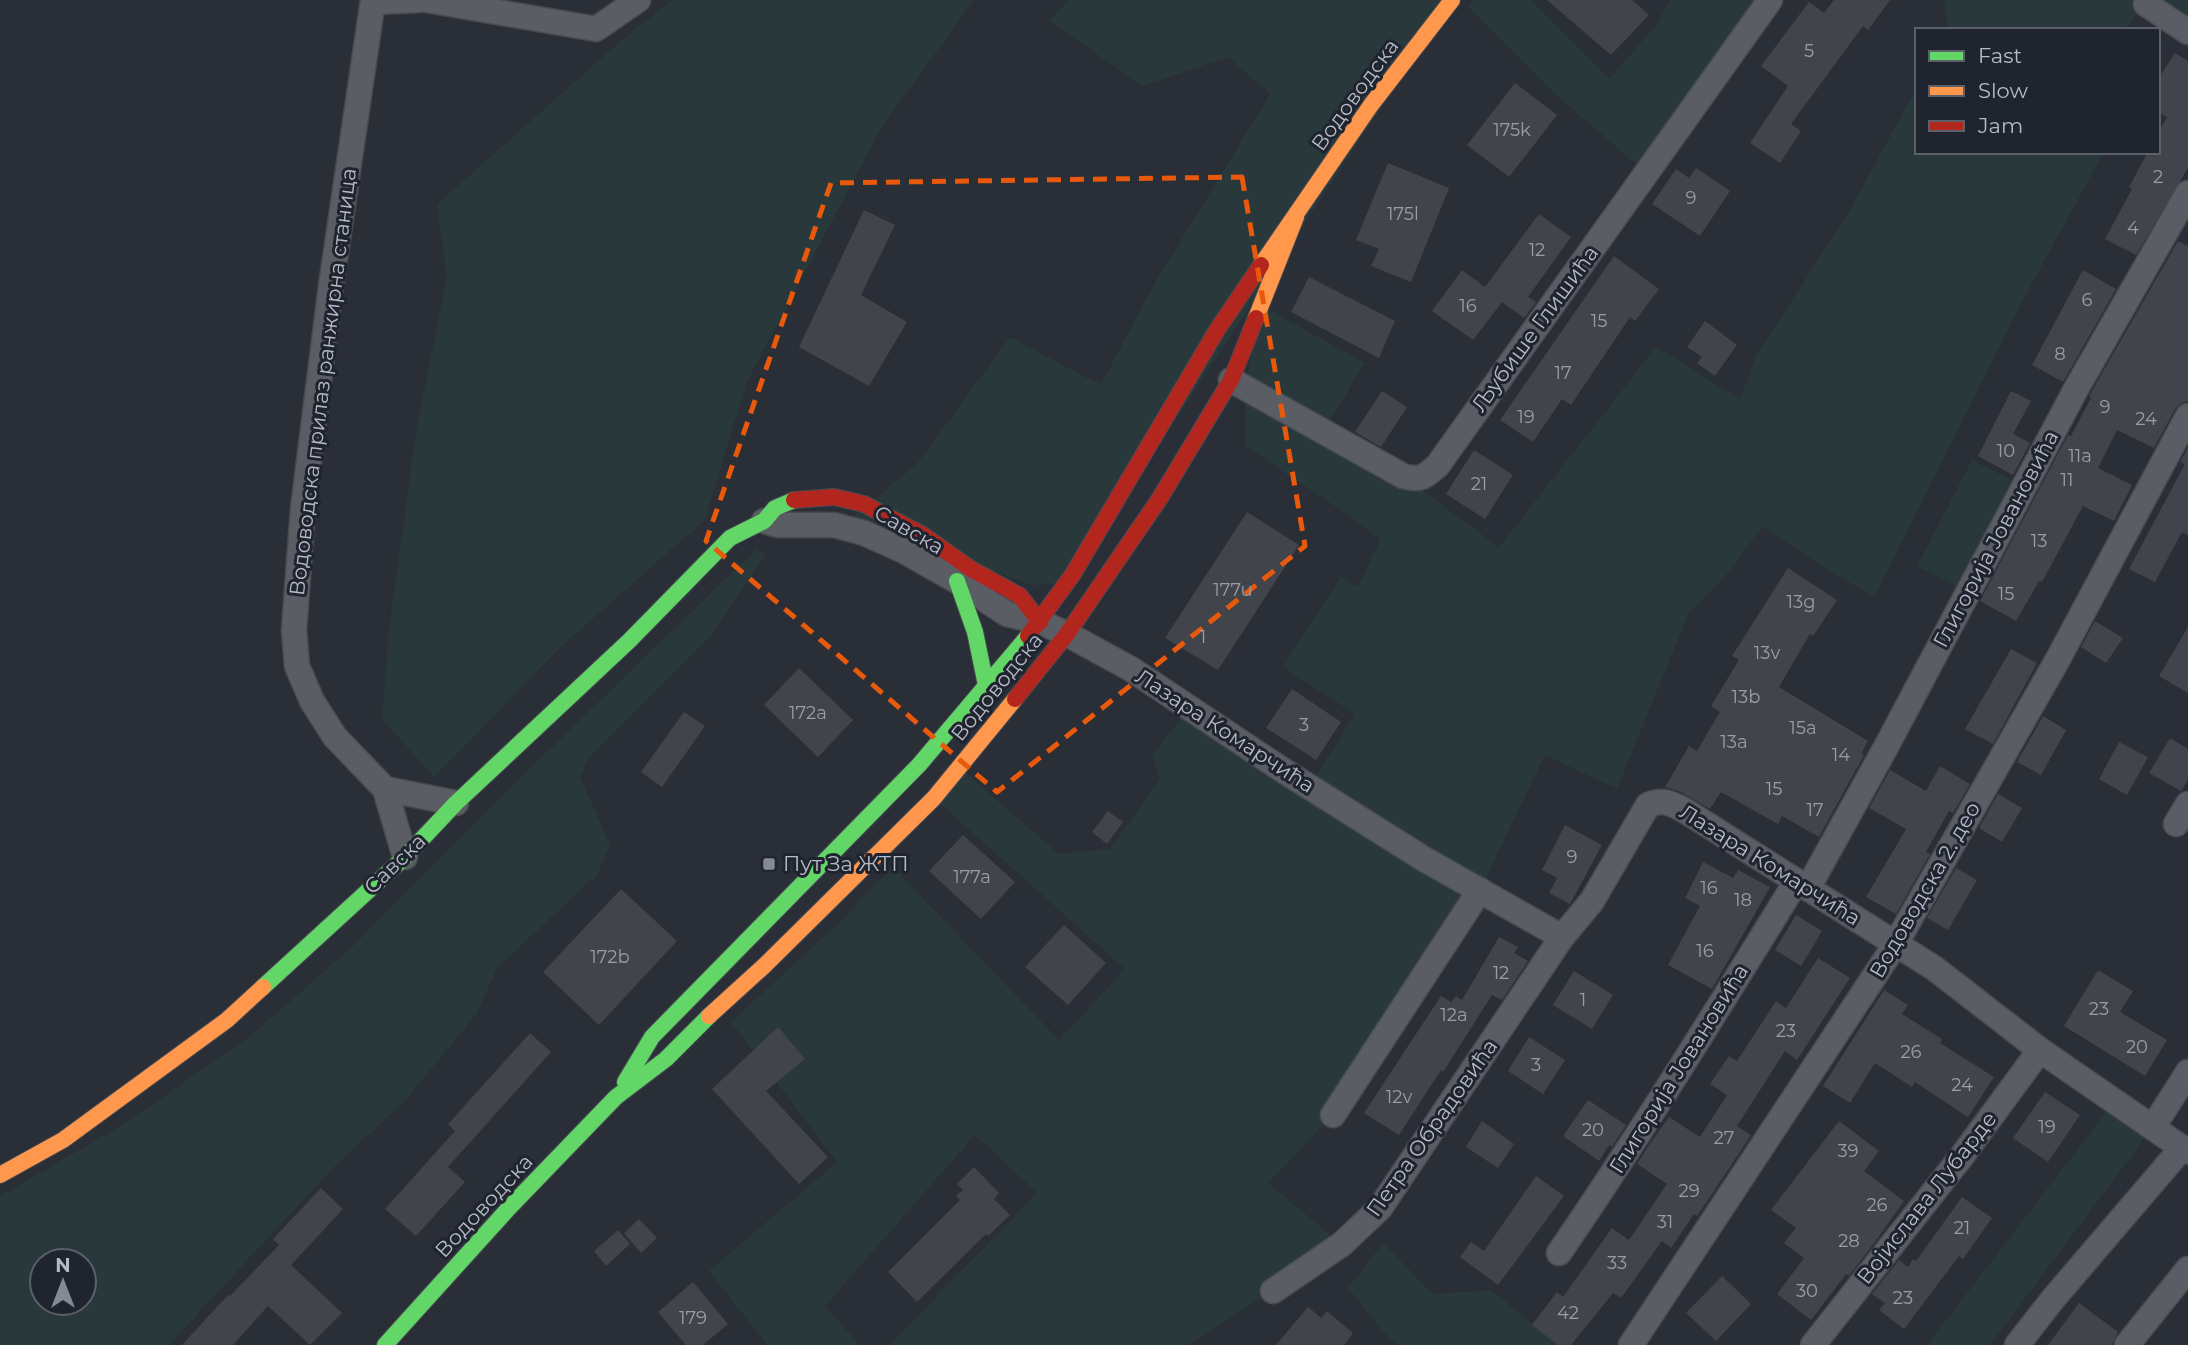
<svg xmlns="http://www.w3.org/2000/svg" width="2188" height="1345" font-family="Montserrat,sans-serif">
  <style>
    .green { fill: #29383b; fill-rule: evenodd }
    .building { fill: #41454b }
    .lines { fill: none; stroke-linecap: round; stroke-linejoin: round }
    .street-casing { stroke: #484b50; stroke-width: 27 }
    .fast-casing { stroke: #484b53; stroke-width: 18 }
    .slow-casing { stroke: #484b53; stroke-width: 18 }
    .jam-casing { stroke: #484b53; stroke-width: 18 }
    .street { stroke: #5a5d64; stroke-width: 24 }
    .fast { stroke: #63d668; stroke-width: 16 }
    .slow { stroke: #ff974d; stroke-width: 16 }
    .jam { stroke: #b3261e; stroke-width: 16 }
    .marked { fill: none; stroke: #e8590c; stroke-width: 5; stroke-dasharray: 14 9; stroke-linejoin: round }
    .poi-dot { fill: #848994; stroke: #1f242f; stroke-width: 2.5 }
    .labels { text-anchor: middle; stroke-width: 6; stroke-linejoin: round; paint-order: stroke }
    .number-label { font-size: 18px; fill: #989da7 }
    .street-label { font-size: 21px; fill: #b5bac6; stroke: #1f242f }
    .poi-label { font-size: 21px; fill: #b5bac6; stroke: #1f242f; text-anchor: start }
  </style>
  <rect width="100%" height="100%" fill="#2a2e36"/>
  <path class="green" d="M672,0H974L881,128L746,384L705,520L564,644L434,777L382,719L389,628L417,426L447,277L437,204L623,39Z
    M1068,0H1452L1067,584L1030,585L852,517L916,465L1010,337L1101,385L1150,291L1270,94L1228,57L1143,86L1049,21Z
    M1473,0H1531L1609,79L1655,26L1671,0H1770L1647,174L1553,92L1468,6Z
    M1944,0H2188V32L2146,4L2124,30H1948Z
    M1917,87V152H2104L2024,298L1874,598L1762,527L1724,578L1688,615L1617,789L1545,755L1480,890L1333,1115L1268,1183L1342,1244L1189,1345H889L1037,1193L975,1135L825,1306L860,1345H767L709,1271L837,1162L731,1022L833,928L893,867L1059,1040L1125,969L934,798L959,767L1059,854L1110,849L1160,779L1152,755L1189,708L1309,787L1355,714L1283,667L1341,577L1358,587L1380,540L1354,519L1245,446V388L1262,306L1365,363L1323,432L1403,476L1499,547L1656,347L1740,399L1757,354L1847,215Z
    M1972,460L2023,486L1968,592L1917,566Z
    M757,548L765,556L709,638L588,759L580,777L610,845L597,875L497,968L478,1012L406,1100L331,1170L169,1345H0V1196L119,1127L247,1039L355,944L476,821ZM42,1261H84V1303H42Z
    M2114,1102L2153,1127L1990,1345H1927Z
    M1383,1243L1433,1294L1491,1290L1559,1345H1400L1391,1341L1348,1288Z"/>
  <path class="building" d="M1547,0H1632L1649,15L1611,55Z
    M1834,0H1890L1868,30L1863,26L1791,124L1801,131L1780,163L1750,143L1788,86L1761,66L1809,2L1824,13Z
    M2175,53L2188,61V168L2136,255L2105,239L2132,189L2129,187L2148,152H2158V133L2167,117L2158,112V79Z
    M1515,83L1557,115L1509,177L1467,145Z
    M1388,163L1449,188L1411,282L1371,266L1379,249L1356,240Z
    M1696,168L1730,191L1700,236L1652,204L1676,169L1689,178Z
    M864,210L895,225L861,295L907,322L869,386L799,347Z
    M1539,214L1571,237L1528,297L1536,302L1524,318L1502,302L1473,340L1432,311L1462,270L1485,287Z
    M2178,241L2188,246V401L2181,403L2175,409L2154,448L2117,430L2098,468L2132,485L2114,521L2083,506L2042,582L2039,581L2016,621L1980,601L2068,435L2071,436L2091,398L2089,396Z
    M1614,256L1659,289L1635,321L1630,317L1571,405L1562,399L1533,442L1500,420Z
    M2083,270L2116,289L2063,382L2032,365Z
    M1309,277L1395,321L1379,358L1291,312Z
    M1705,321L1737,345L1715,376L1697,363L1702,357L1687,347Z
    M1382,391L1407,407L1381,447L1355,432Z
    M2011,391L2031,401L2013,434L2030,443L2013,475L1978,456Z
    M2188,448V535L2182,532L2155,582L2129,569L2185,464L2180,462Z
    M1474,450L1513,475L1485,519L1446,494Z
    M1247,512L1299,545L1218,670L1165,638Z
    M1788,568L1837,600L1813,636L1810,634L1779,687L1868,741L1861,754L1864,755L1819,837L1782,816L1778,824L1721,792L1710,809L1681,792L1665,787L1689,746L1697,751L1720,712L1711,706L1739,660L1732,656Z
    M2095,621L2123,638L2106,663L2081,647Z
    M2188,627V693L2159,676Z
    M2011,649L2037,663L1993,744L1965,729Z
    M799,668L853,720L818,757L764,705Z
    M1292,689L1341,722L1316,760L1266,728Z
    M684,712L705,726L662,787L641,772Z
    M2043,716L2066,730L2041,775L2017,762Z
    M2170,738L2188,749V780L2181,791L2149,773Z
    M2119,742L2148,757L2127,795L2099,779Z
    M1940,766L1970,784L1953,813L1949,811L1926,852L1930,854L1896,914L1866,897L1906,829L1869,808L1890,770L1926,791Z
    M1998,794L2022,808L2002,842L1979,828Z
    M1108,811L1123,822L1107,844L1092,832Z
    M1565,825L1602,845L1570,904L1549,893L1557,878L1542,870Z
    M963,835L1015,882L981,919L929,871Z
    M1703,862L1733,878L1738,870L1770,887L1712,989L1668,965L1700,906L1685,898Z
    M1956,868L1977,880L1948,930L1927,918Z
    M621,889L677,941L599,1025L543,972Z
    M1796,915L1822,931L1801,966L1775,950Z
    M1064,925L1106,963L1068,1005L1025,967Z
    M1499,937L1518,947L1514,953L1528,961L1502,1000L1492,995L1443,1072L1441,1070L1399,1135L1364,1113L1441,996L1451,1002L1456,996L1462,1000Z
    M1818,958L1850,978L1797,1060L1785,1051L1737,1126L1751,1135L1732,1164L1697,1216L1694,1214L1671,1248L1662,1241L1621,1298L1613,1293L1571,1345H1558L1532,1325L1557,1292L1563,1297L1612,1228L1629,1240L1667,1184L1637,1164L1651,1142L1669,1117L1700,1137L1727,1095L1710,1084L1729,1056L1737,1061L1776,1001L1786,1008Z
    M2098,970L2133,991L2120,1012L2167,1040L2145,1076L2064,1026Z
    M1574,971L1613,995L1592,1029L1553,1005Z
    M1884,990L1908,1005L1902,1014L1942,1039L1940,1043L1994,1077L1968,1117L1915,1082L1912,1087L1875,1063L1850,1103L1823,1086Z
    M778,1027L805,1059L766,1091L828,1157L799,1184L712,1089Z
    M530,1033L551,1052L448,1167L465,1182L416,1236L385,1209L455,1131L448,1124Z
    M1529,1037L1565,1060L1543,1094L1508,1071Z
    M2045,1092L2080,1115L2048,1162L2013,1138Z
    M1588,1100L1626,1125L1612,1147L1609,1145L1599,1161L1563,1136Z
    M1482,1121L1514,1144L1498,1168L1466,1147Z
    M1839,1121L1879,1151L1864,1171L1904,1201L1875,1242L1849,1276L1846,1274L1811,1320L1777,1294L1804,1258L1784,1243L1796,1228L1771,1210Z
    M974,1167L999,1193L994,1199L1010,1215L988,1236L986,1234L917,1302L888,1272L960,1200L956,1196L963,1190L957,1184Z
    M1536,1176L1564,1196L1498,1285L1460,1257L1471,1242L1484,1251Z
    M321,1188L343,1209L291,1265L342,1313L310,1345L268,1306L233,1345H182L228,1295L230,1296L279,1245L273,1239Z
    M1962,1197L1992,1218L1963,1259L1959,1256L1904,1329L1879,1310L1885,1303L1872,1294L1899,1260L1908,1267L1913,1259L1916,1261Z
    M639,1219L657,1238L641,1253L624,1233Z
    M618,1230L630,1244L606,1266L594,1251Z
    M1722,1276L1751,1304L1716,1341L1686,1313Z
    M693,1282L728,1324L703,1345H686L658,1312Z
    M2079,1303L2118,1332L2112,1345H2048Z
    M1308,1307L1321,1318L1327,1311L1353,1333L1344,1345H1276Z"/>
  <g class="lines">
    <g class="street-casing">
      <path id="street" d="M373,0L331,286L303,509L294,630L297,666L312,701L335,737L385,789L456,803
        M427,0L596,29L638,0
        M373,2L419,0
        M2146,4L2188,32
        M1231,380L1403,476C1420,481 1425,477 1438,465L1770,0
        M764,521L778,525H834L864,533L904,551L957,581L1007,614L1040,622L1067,634L1131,669L1281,769L1424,859L1562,937
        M385,789L405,857
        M2176,824L2188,804
        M1808,888L1886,747L2076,389L2188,193
        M1333,1115L1480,890
        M2153,1127L2188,1072
        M1559,1253C1642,1132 1719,1007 1796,882
        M1273,1291L1342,1244L1380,1208L1562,937L1592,901L1648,805C1663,799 1671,803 1684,810L1934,968L2040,1050L2188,1152
        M1631,1345L1895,945L2058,659L2188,416
        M1813,1345L1962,1156L2040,1050
        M2017,1345L2053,1299L2182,1148
        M2127,1345L2188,1269"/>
    </g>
    <g class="fast-casing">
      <path id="fast" d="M957,581L975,632L986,685
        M263,987L405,857L456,803L629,641L730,538L764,521L775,508L794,500
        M625,1082L652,1037L919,765L1028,636
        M385,1345L508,1209L616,1097L666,1059L709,1016"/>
    </g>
    <g class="slow-casing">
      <path id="slow" d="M1261,265L1371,105L1452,0
        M1256,318L1296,217
        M709,1016L764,966L934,798L1015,699
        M0,1175L63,1140L227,1020L263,987"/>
    </g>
    <g class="jam-casing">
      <path id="jam" d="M794,500L834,497L864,504L923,535L971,569L1020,596L1040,622
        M1028,636L1073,574L1217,330L1261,265
        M1015,699L1067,634L1160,498L1231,380L1256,318"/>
    </g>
    <use href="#street" class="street"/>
    <use href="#fast" class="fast"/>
    <use href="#slow" class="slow"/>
    <use href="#jam" class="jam"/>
  </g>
  <path class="marked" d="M1242,177L1305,546L997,792L706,541L831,183Z"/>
  <rect class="poi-dot" x="762" y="857" width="14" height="14" rx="3.5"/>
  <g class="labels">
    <g class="number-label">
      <text x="1809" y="57">5</text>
      <text x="1512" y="136">175k</text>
      <text x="2158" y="183">2</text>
      <text x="1691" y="204">9</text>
      <text x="1403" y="220">175l</text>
      <text x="2133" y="234">4</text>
      <text x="1537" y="256">12</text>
      <text x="2087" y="306">6</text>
      <text x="1468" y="312">16</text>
      <text x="1599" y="327">15</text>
      <text x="2060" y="360">8</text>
      <text x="1563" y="379">17</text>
      <text x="2105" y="413">9</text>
      <text x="1526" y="423">19</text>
      <text x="2146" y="425">24</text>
      <text x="2006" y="457">10</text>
      <text x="2080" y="462">11a</text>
      <text x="2067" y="486">11</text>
      <text x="1479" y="490">21</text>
      <text x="2039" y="547">13</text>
      <text x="1233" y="596">177u</text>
      <text x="2006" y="600">15</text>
      <text x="1801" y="608">13g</text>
      <text x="1203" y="643">1</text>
      <text x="1767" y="659">13v</text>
      <text x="1746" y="703">13b</text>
      <text x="808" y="719">172a</text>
      <text x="1304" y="731">3</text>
      <text x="1803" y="734">15a</text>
      <text x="1734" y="748">13a</text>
      <text x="1841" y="761">14</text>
      <text x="1774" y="795">15</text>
      <text x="1815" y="816">17</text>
      <text x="1572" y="863">9</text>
      <text x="972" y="883">177a</text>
      <text x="1709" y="894">16</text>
      <text x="1743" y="906">18</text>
      <text x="1705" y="957">16</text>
      <text x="610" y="963">172b</text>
      <text x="1501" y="979">12</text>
      <text x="1583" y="1006">1</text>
      <text x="2099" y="1015">23</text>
      <text x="1454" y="1021">12a</text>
      <text x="1786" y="1037">23</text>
      <text x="2137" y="1053">20</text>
      <text x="1911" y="1058">26</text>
      <text x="1536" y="1071">3</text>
      <text x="1962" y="1091">24</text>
      <text x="1399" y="1103">12v</text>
      <text x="2047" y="1133">19</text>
      <text x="1593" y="1136">20</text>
      <text x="1724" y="1144">27</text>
      <text x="1848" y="1157">39</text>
      <text x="1689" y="1197">29</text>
      <text x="1877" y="1211">26</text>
      <text x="1665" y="1228">31</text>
      <text x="1962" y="1234">21</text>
      <text x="1849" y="1247">28</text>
      <text x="1617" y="1269">33</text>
      <text x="1807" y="1297">30</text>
      <text x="1903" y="1304">23</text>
      <text x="1568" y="1319">42</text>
      <text x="693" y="1324">179</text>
    </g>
    <g class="street-label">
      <text transform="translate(1355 95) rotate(-54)" y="7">Водоводска</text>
      <text transform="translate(1535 329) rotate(-54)" y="7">Љубише Глишића</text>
      <text transform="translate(323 382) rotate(-83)" y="7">Водоводска прилаз ранжирна станица</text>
      <text transform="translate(909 530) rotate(30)" y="7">Савска</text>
      <text transform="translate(1996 539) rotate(-62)" y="7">Глигорија Јовановића</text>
      <text transform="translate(997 687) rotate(-51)" y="7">Водоводска</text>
      <text transform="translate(1225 731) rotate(33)" y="7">Лазара Комарчића</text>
      <text transform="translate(395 864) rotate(-44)" y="7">Савска</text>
      <text transform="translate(1770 865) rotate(32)" y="7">Лазара Комарчића</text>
      <text transform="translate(1925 890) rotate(-60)" y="7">Водоводска 2. део</text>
      <text transform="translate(1679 1069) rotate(-58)" y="7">Глигорија Јовановића</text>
      <text transform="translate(1432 1128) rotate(-55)" y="7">Петра Обрадовића</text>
      <text transform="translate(1927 1198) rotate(-52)" y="7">Војислава Лубарде</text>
      <text transform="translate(484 1206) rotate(-47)" y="7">Водоводска</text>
    </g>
    <g class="poi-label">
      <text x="783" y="871">Пут За ЖТП</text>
    </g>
  </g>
  <rect x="1915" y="28" width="245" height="126" fill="#1f242f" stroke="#5b606b" stroke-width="2"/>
  <rect x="1929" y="51" width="35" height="10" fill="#63d668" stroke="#5b606b" stroke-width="2"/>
  <text x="1978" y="63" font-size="21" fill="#b5bac6">Fast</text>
  <rect x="1929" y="86" width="35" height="10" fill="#ff974d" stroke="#5b606b" stroke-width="2"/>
  <text x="1978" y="98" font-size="21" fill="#b5bac6">Slow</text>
  <rect x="1929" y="121" width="35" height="10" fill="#b3261e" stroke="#5b606b" stroke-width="2"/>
  <text x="1978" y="133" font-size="21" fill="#b5bac6">Jam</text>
  <g transform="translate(63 1282)"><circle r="33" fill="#1f242f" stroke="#5b606b" stroke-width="2"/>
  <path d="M0-5L12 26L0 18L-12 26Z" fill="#848994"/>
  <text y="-10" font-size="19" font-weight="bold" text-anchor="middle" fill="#b5bac6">N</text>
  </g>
</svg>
